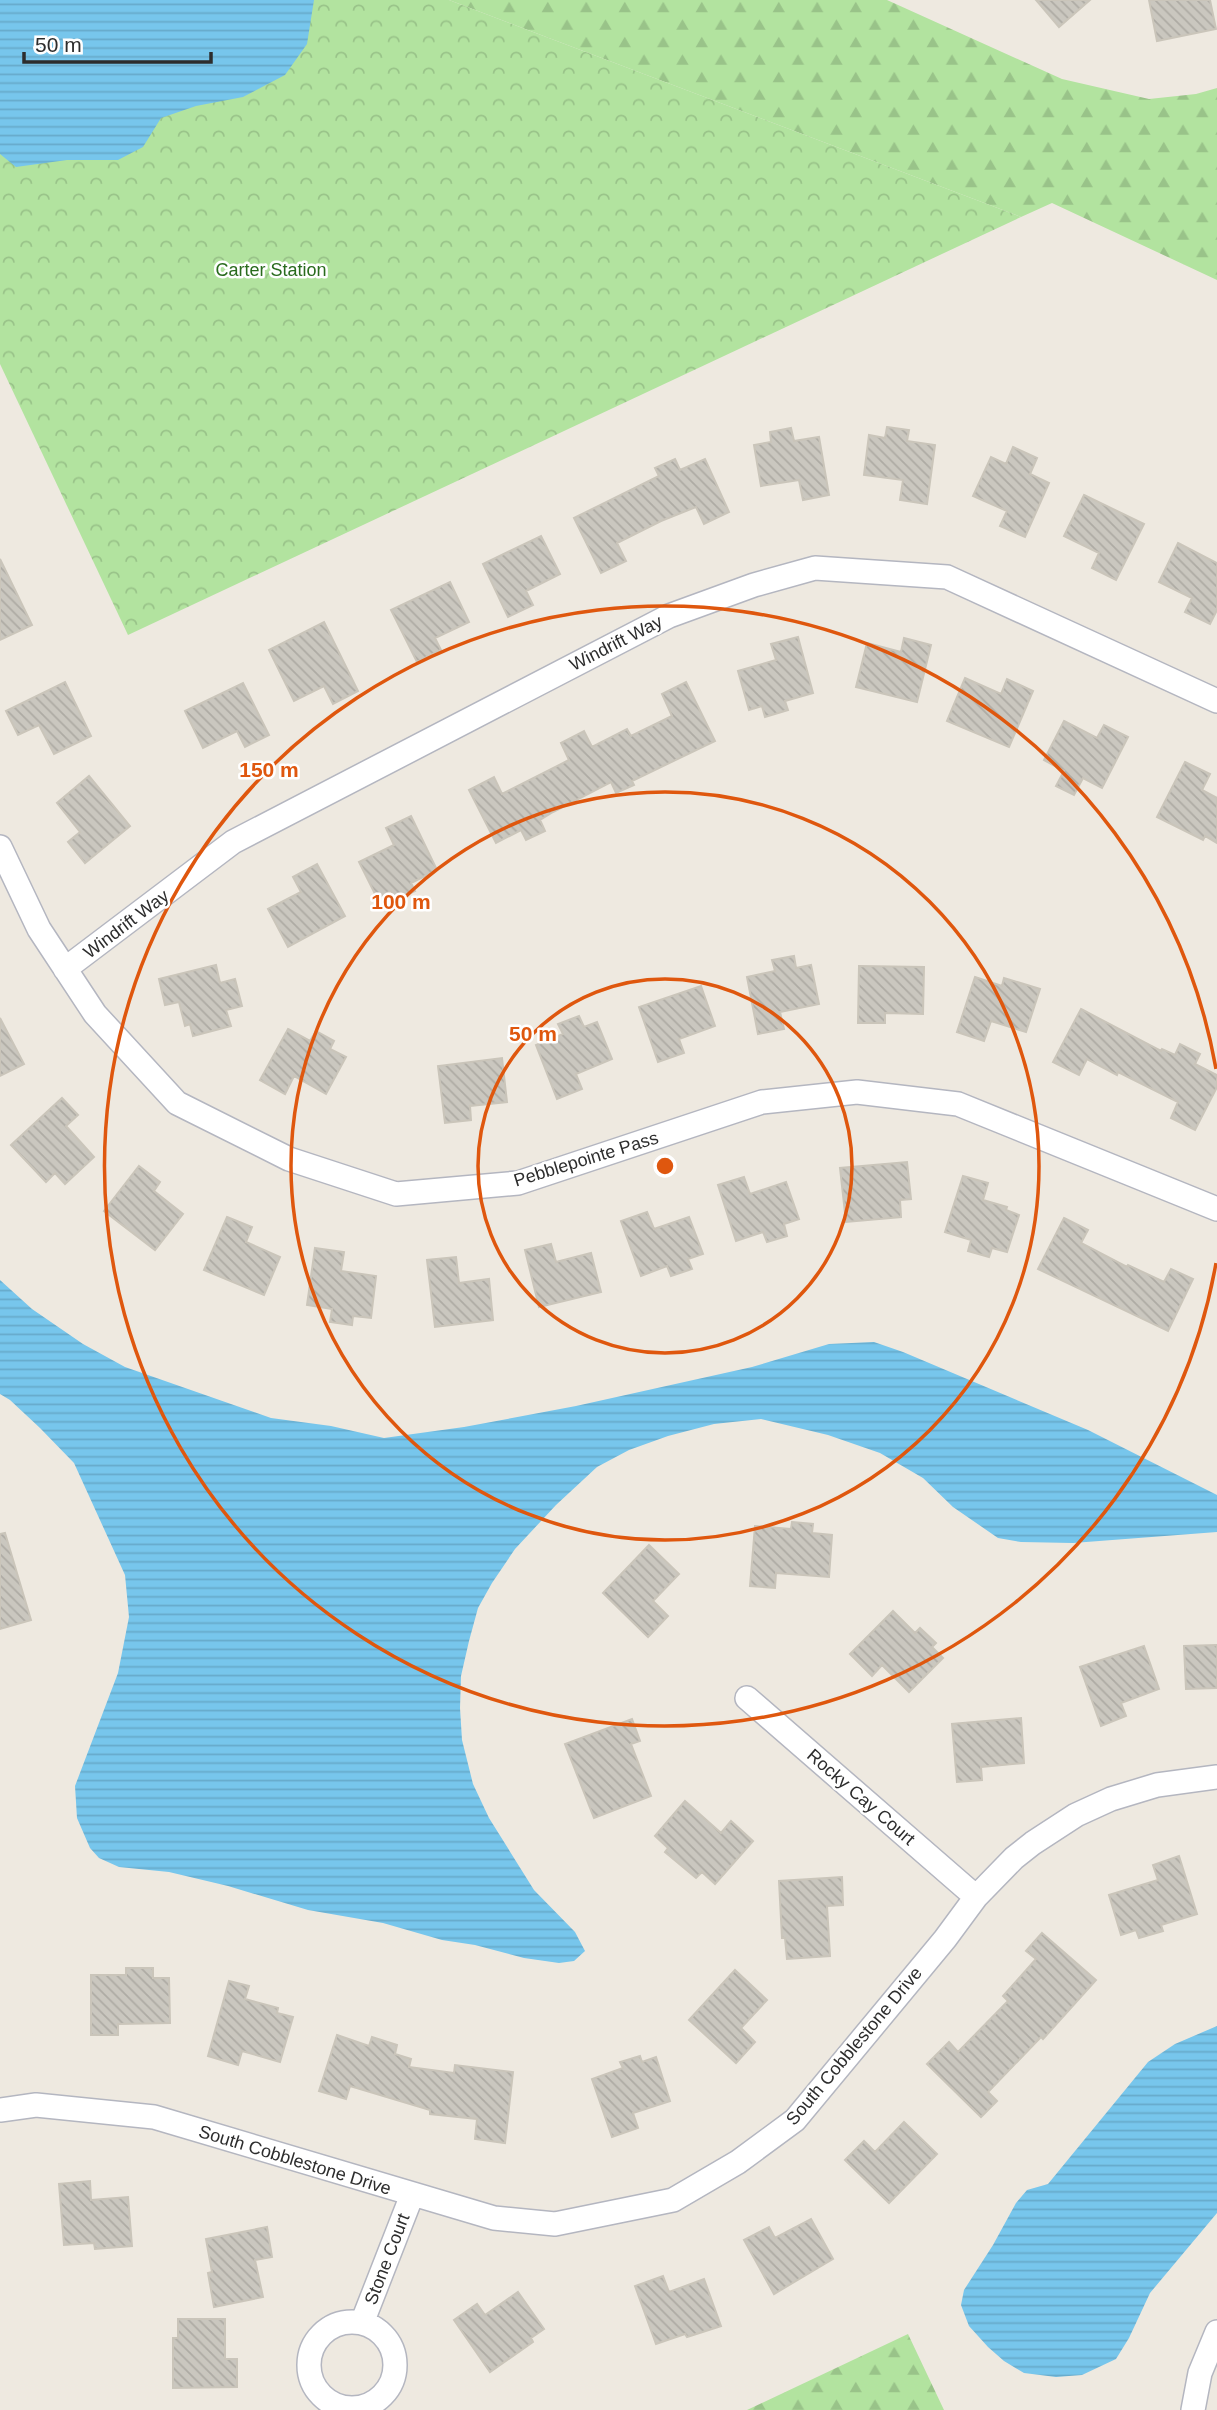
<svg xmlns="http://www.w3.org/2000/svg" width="1217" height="2410" font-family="Arial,sans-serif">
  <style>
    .forest { fill: url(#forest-firs) }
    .park { fill: url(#park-crowns) }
    .water { fill: url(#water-rules) }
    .building { fill: url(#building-back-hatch); stroke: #cac5ba; stroke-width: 2 }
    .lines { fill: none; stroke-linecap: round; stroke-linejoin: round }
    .minor-casing { stroke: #b4b6c0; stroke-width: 26 }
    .minor { stroke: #fff; stroke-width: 23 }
    .ring { fill: none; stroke: #df570e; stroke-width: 3.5 }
    .labels { text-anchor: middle; stroke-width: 5; stroke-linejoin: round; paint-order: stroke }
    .park-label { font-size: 18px; fill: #296b1d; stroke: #fff }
    .street-label { font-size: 18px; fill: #2d2d2d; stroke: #fff }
    .centre { fill: #df570e; stroke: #fff; stroke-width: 3.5 }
    .ring-label { font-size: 21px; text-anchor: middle; font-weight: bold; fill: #df570e; stroke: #fff; stroke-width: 5; stroke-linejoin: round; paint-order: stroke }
  </style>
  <defs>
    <pattern id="forest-firs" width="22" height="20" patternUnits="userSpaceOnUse" patternTransform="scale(1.75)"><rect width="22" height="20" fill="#b2e39f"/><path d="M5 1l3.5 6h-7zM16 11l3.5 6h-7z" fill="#99c389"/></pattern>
    <pattern id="park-crowns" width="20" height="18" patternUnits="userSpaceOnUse" patternTransform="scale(1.75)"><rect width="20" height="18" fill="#b2e39f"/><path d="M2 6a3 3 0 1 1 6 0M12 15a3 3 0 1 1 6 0" fill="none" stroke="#99c389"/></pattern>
    <pattern id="water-rules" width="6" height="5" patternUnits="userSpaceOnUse" patternTransform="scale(1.75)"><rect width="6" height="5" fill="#77c6ec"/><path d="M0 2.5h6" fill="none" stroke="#67aacb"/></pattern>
    <pattern id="building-back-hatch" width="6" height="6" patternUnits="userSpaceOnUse" patternTransform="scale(1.75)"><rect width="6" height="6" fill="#cac7bf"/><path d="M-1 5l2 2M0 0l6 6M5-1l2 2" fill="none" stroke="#aeaba4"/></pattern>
  </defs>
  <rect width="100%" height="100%" fill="#eee9e0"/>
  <path class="forest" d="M449,0H887L1062,79L1149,99L1196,94L1217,88V280L1052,203L1021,217Z
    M908,2334L944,2410H747Z"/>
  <path class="park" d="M0,0H449L1021,217L128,635L0,364Z"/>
  <path class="water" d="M0,0H314L307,44L285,75L243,97L196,106L161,118L143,147L118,160H67L16,167L0,154Z
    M0,1280L32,1309L83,1344L125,1367L271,1418L331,1426L384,1438L464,1427L576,1406L752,1367L829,1344L874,1342L903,1352L1088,1430L1217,1495V1532L1073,1543L1021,1542L998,1538L953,1507L923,1478L880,1453L828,1435L761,1419L714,1424L668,1436L629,1450L597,1467L556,1505L515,1549L492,1583L478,1608L469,1641L461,1676L460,1708L462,1740L473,1784L489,1818L534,1890L575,1932L585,1951L574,1961L559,1963L524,1958L475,1945L442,1940L383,1923L308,1910L228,1886L169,1872L119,1867L99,1858L90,1848L77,1818L75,1786L118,1673L129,1617L125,1575L74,1463L40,1428L10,1400L0,1394Z
    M1217,2026V2213L1150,2293L1129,2338L1116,2359L1082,2375L1056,2377L1024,2373L1004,2361L988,2347L969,2326L961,2305L964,2290L993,2245L1016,2203L1027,2190L1048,2184L1148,2062L1175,2044Z"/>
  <path class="building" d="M1036,0H1090L1059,27Z
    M1149,0H1210L1216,29L1157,41Z
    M887,427L909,430L907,441L935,445L927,504L900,500L903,480L864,475L869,435L885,438Z
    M791,428L794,441L819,437L829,495L803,500L799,480L761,486L754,445L771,442L770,432Z
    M1013,447L1037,458L1030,474L1049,483L1025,537L1000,526L1007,511L973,496L991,457L1006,464Z
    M675,459L680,470L705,459L729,512L704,524L696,507L661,521L617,543L626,561L601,573L574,518L659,476L655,468Z
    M1084,495L1144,524L1116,580L1092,568L1099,553L1064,536Z
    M541,536L560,574L526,591L533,605L508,617L483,564Z
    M1178,543L1217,563V610L1210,624L1185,612L1192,598L1159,582Z
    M0,559L32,625L0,640Z
    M450,582L469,622L435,638L441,650L417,662L391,610Z
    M324,622L358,691L333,704L324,686L294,701L269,650Z
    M798,637L813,693L785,701L788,710L765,717L762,706L749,710L738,671L776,660L771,644Z
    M904,638L931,645L917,702L856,687L867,643L901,652Z
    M965,678L1001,694L1007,679L1033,691L1009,747L947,721Z
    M65,682L91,736L54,754L39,725L18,735L6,711Z
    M686,682L715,741L632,781L634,785L616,793L611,782L553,812L540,820L545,831L526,840L521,830L496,843L469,790L494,777L502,794L569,760L561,743L584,731L592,747L627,729L631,736L672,716L662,694Z
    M243,683L269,735L245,747L237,731L203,748L185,711Z
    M1064,721L1097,738L1104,725L1128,737L1102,788L1083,778L1074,795L1056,786L1064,771L1044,760Z
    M1185,762L1210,774L1202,790L1217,798V843L1205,836L1203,840L1157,817Z
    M89,776L130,826L85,863L68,842L80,832L57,803Z
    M411,816L437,870L411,883L415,891L396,900L391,891L377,898L359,862L394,845L386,828Z
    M317,864L345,916L288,947L268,909L301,892L293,877Z
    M794,956L796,968L811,965L819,1004L780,1012L784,1029L758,1034L747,977L775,971L772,960Z
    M216,965L220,983L235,979L242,1006L226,1010L231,1026L193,1036L190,1024L185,1026L179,1002L165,1005L159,979Z
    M859,966L924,967L923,1014L885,1013V1023H858Z
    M975,977L1002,986L1004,978L1040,989L1026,1032L991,1021L984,1041L957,1032Z
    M701,986L715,1026L679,1039L684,1053L658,1062L639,1007Z
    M1081,1009L1161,1051L1162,1049L1175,1055L1180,1044L1200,1054L1195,1064L1217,1075V1087L1195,1130L1171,1118L1178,1102L1118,1072L1117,1075L1087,1059L1079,1075L1053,1062Z
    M579,1016L584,1027L597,1022L612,1059L576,1074L582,1089L557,1099L536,1045L563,1034L558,1024Z
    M0,1018L24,1064L0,1076Z
    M288,1029L310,1041L316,1031L334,1041L330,1049L346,1057L326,1094L294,1076L285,1094L260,1080Z
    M502,1058L507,1102L470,1106L471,1120L445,1123L438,1066Z
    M62,1098L78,1115L66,1126L94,1157L65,1184L55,1173L46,1182L11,1145Z
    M907,1162L911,1199L900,1200L901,1217L846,1222L840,1168Z
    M139,1166L160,1182L154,1191L183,1214L155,1250L104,1211Z
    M963,1176L988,1183L983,1200L1007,1207L1006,1210L1019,1215L1007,1252L992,1248L989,1257L968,1251L971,1240L945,1232Z
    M744,1177L750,1194L786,1182L799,1219L784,1224L787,1236L767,1242L763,1232L736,1241L718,1185Z
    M647,1212L654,1229L689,1217L703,1254L688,1259L692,1269L671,1276L667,1266L641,1276L621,1221Z
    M227,1217L252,1227L246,1242L280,1257L264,1295L204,1270Z
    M1064,1218L1088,1230L1081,1243L1127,1267L1128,1265L1164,1282L1171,1269L1193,1279L1168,1331L1038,1269Z
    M551,1244L556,1262L591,1253L601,1292L539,1307L525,1250Z
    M315,1248L344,1252L341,1271L376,1276L371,1318L353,1316L352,1325L330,1322L332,1309L307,1305Z
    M456,1257L459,1283L489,1279L493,1320L435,1327L427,1260Z
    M792,1522L813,1524L812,1533L832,1535L829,1577L776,1573L775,1588L750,1586L755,1526L791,1529Z
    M5,1533L31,1620L0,1629V1534Z
    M649,1545L679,1574L653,1601L668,1616L648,1637L603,1593Z
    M893,1611L915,1633L920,1628L936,1643L932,1647L943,1658L909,1692L882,1665L872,1676L850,1654Z
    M1217,1645V1688L1186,1689L1184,1646Z
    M1144,1646L1159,1689L1121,1703L1126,1716L1101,1726L1080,1667Z
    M1021,1718L1024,1763L981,1767L982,1780L957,1782L952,1724Z
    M632,1719L640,1741L631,1744L651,1796L594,1818L565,1744Z
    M685,1801L721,1833L731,1821L753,1841L715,1884L702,1872L696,1878L665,1852L668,1848L655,1836Z
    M1179,1856L1197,1914L1161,1925L1163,1931L1139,1938L1136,1930L1121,1935L1109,1895L1158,1880L1153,1865Z
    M842,1877L843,1905L827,1906L830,1956L787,1959L785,1938H782L779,1881Z
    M1042,1933L1096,1980L1043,2039L1041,2037L988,2092L997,2101L981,2117L927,2064L949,2042L958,2052L1008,2001L1003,1996L1036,1959L1026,1951Z
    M126,1968H153V1978H169L170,2023L118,2024V2035H91V1975H126Z
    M735,1970L767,2000L741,2028L755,2042L736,2063L689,2020Z
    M229,1981L249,1986L245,1999L278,2008L277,2013L293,2017L280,2062L242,2051L238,2065L208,2056Z
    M337,2035L369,2046L372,2037L397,2045L395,2054L411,2059L409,2067L454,2073L455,2065L513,2072L505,2143L475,2139L477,2119L430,2114V2110L350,2086L346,2099L319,2091Z
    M640,2056L642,2062L656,2057L670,2101L633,2113L638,2128L612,2137L592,2079L623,2068L620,2062Z
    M904,2122L937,2154L889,2203L845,2160L864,2141L875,2152Z
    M90,2181L91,2200L128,2197L132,2246L95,2249L94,2243L64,2245L59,2184Z
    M811,2219L833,2259L774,2294L744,2240L769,2227L775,2238Z
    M267,2227L272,2257L255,2260L263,2297L214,2307L208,2273L212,2272L206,2239Z
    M663,2276L669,2292L704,2279L721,2326L687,2337L685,2334L656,2344L635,2286Z
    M518,2292L544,2329L531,2338L533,2342L490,2372L454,2320L477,2304L485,2315Z
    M178,2319H225V2359H237V2387L173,2388V2338H178Z"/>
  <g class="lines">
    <g class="minor-casing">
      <path id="minor" d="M0,847L39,929L95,1014L177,1103L289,1159L396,1194L518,1183L762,1102L857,1092L958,1104L1217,1209
        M65,969L233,842L669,616L754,585L815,568L947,577L1217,701
        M747,1698L976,1897
        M0,2110L36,2105L154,2117L494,2218L555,2224L673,2200L738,2162L795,2120L945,1939L976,1897L1014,1858L1033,1843L1076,1815L1111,1799L1157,1785L1217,1777
        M309 2365a43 43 0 1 1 86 0a43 43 0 1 1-86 0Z
        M362,2323L412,2195
        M1193,2410L1200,2373L1217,2332"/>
    </g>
    <use href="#minor" class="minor"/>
  </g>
  <g class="ring">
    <circle cx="665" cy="1166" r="187"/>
    <circle cx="665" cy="1166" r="374"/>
    <path d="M1216 1263A560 560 0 1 1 1216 1069"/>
  </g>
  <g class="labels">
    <g class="park-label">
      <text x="271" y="276">Carter Station</text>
    </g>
    <g class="street-label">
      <text transform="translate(616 643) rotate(-27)" y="6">Windrift Way</text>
      <text transform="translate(126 924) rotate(-37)" y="6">Windrift Way</text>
      <text transform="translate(586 1159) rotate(-17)" y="6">Pebblepointe Pass</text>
      <text transform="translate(861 1797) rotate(41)" y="6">Rocky Cay Court</text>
      <text transform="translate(854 2046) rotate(-50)" y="6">South Cobblestone Drive</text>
      <text transform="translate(295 2160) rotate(17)" y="6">South Cobblestone Drive</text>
      <text transform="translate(387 2259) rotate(-69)" y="6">Stone Court</text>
    </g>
  </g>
  <circle cx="665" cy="1166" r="10" class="centre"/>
  <g class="ring-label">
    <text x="269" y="777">150 m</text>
    <text x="401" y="909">100 m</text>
    <text x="533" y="1041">50 m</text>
  </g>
  <path d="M24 52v10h187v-10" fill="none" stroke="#2d2d2d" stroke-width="3.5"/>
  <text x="35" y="52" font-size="21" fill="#2d2d2d" stroke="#ffffff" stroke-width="5" paint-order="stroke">50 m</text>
</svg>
